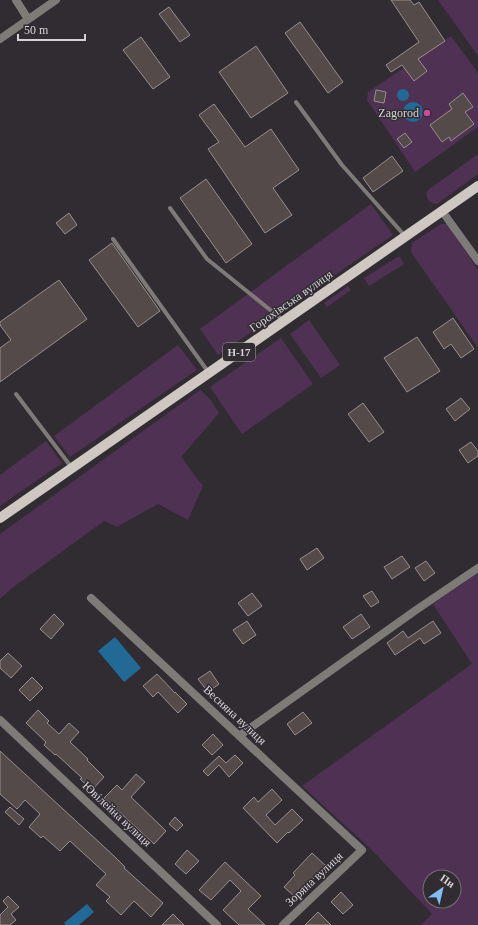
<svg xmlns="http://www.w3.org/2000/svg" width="478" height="925" font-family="Georgia,serif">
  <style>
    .green { fill: #4f3154; fill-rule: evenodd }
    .water { fill: #236996 }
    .building { fill: #534a49; stroke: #998f8e }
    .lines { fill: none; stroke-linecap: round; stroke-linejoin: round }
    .lane { stroke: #7e7a78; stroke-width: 4 }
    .street { stroke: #7e7a78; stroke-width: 8 }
    .primary { stroke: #cec7c2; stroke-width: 10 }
    .hotel-dot { fill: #d1479c; stroke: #312c32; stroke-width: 1.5 }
    .labels { text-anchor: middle; stroke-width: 3; stroke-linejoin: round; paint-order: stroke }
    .shield { fill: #312c32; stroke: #a4a0a4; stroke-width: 1 }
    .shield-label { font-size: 11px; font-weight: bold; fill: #d5d2d5 }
    .poi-label { font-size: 12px; fill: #d5d2d5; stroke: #312c32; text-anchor: end }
    .street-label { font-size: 12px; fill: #d5d2d5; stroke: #312c32 }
  </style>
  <rect width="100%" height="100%" fill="#312c32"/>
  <path class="green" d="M438,0H478V56Z
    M451,36L478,73V127L415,172L367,100L368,92Z
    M478,154V174L437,204H433L428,200L426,194L428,190Z
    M371,204L393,235L218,355L200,329Z
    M441,224H447L478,270V348L411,252L412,243Z
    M399,256L404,264L369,286L364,278Z
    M348,286L351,290L327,307L324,303Z
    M309,320L340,365L321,378L290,334Z
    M281,338L313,384L242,434L210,387Z
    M178,345L197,370L70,457L54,436Z
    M200,390L211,400L219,413L181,457L203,486L188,520L158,504L117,527L104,521L12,588L0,599V534Z
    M46,441L62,463L0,506V475Z
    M478,573V925H421L432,914L371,849L302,786L472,664L433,604ZM430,877H454V901H430Z"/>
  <path class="water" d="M397 95a6 6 0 1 1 12 0a6 6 0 1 1-12 0Z
    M403 112a10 10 0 1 1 20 0a10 10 0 1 1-20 0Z
    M115,637L141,668L124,682L98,651Z
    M87,904L94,912L79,925H66L64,923Z"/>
  <path class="building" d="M391,0H410L414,5L419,2L445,41L418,59L427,71L414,81L402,65L391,72L386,65L419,42Z
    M169,7L190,35L180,42L159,14Z
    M300,22L343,82L328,93L285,33Z
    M141,37L170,77L153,89L123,50Z
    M256,46L288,93L251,118L219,72Z
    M376,90L386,92L384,103L374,101Z
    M463,93L473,107L465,112L474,124L451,141L449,137L442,142L430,125L452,109L449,104Z
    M214,104L245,147L271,129L299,170L273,188L292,215L265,233L208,149L219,142L199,115Z
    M405,133L412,142L404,148L397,139Z
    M392,156L403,171L373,192L363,178Z
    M206,179L252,244L226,263L180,198Z
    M69,213L77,225L65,234L56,223Z
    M112,243L160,311L138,327L89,260Z
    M59,280L87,319L0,382V348L11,340L0,325V322Z
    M453,318L474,349L461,358L451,344L444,349L433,332Z
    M417,337L440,371L407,392L384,358Z
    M461,398L470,409L455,421L446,409Z
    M363,403L384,432L369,442L348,414Z
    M471,442L478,451V456L468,463L459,450Z
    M317,548L324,558L307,570L300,559Z
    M402,556L410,567L392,579L384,567Z
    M426,561L435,573L424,581L415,568Z
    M372,591L379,602L371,607L363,596Z
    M252,593L262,606L248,616L238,603Z
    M54,614L64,624L51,639L40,629Z
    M361,614L370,627L352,639L343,627Z
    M247,621L256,635L243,644L233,630Z
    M433,621L441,633L424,644L420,638L395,655L387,643L403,631L408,638Z
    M8,653L22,666L11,678L0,668V661Z
    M210,671L219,684L208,692L198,679Z
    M157,674L175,693V692L187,704L178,713L158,692L153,697L143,686Z
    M32,677L43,688L30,701L19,690Z
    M38,710L49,721L47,723L59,734L69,723L79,732L70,742L88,759L87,760L104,777L92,790L80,779L82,778L56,754L55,755L44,745L46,742L26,723Z
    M303,712L312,723L295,735L287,724Z
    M213,734L223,745L212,755L202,745Z
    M0,751L114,856L125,867L124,868L163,903L151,917L134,901L121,915L106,901L110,897L96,885L106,874L70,841L60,851L43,836L41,838L29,827L40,814L25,800L17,809L0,794Z
    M235,755L243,763L229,777L219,765L208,776L203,771L219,756L226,763Z
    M136,774L145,782L131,797L166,831L154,844L104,798L117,785L122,790Z
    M272,789L282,800L266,815L275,825L292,809L303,820L289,833L288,832L277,843L243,808L254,797L258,802Z
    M10,807L24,819L19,825L5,812Z
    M175,817L183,825L177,831L169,824Z
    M187,850L199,861L186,874L175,864Z
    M312,853L326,866L295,897L284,887L295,875L293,873Z
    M225,862L261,896L248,909L265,925H239L223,910L241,891L230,880L211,900L199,890Z
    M341,892L353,905L343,914L331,902Z
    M8,896L19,907L11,914L16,920L10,925H0V915L8,907L3,901Z
    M318,912L331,925H305Z
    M173,914L184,925H162Z"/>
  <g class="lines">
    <path class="lane" d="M296,102L342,165L405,236
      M170,208L207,259L284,321
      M113,239L209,373
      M16,394L72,468"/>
    <path class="street" d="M16,0L28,19
      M0,39L56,0
      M442,211L478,261
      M91,598L362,850L283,925
      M0,720L217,925
      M239,736L416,610L478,568"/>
    <path class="primary" d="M0,518L478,186"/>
  </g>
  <circle class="hotel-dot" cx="427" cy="113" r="4"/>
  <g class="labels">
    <rect class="shield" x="223" y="343" width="32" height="18" rx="3"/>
    <g class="shield-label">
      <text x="239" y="356">Н-17</text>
    </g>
    <g class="poi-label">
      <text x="419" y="117">Zagorod</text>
    </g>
    <g class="street-label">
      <text transform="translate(291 301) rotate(-35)" y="4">Горохівська вулиця</text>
      <text transform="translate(235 715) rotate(43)" y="4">Весняна вулиця</text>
      <text transform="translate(117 814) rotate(43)" y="4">Ювілейна вулиця</text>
      <text transform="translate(314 879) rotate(-43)" y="4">Зоряна вулиця</text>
    </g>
  </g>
  <g transform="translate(442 889) rotate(34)"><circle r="19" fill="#312c32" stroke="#736e73"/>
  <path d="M0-3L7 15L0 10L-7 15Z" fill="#80bdfa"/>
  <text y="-6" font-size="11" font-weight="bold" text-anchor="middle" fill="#d5d2d5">Пн</text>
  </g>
  <path d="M18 34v6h67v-6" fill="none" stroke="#d5d2d5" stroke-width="2"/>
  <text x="24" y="34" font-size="12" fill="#d5d2d5" stroke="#312c32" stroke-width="3" paint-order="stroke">50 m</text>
</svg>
